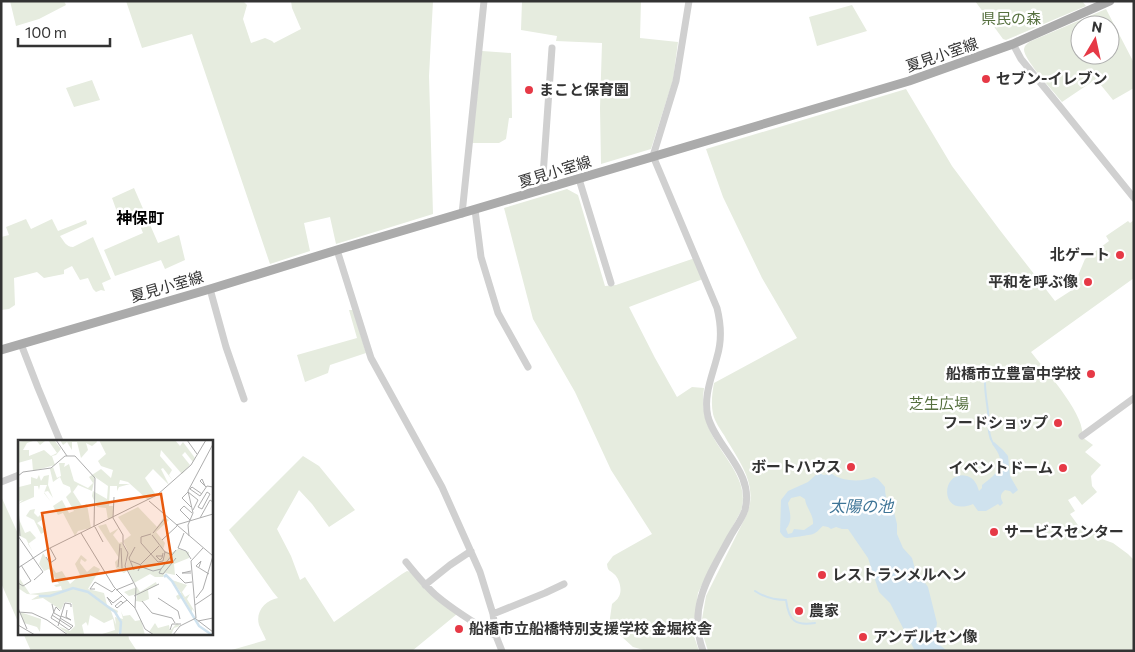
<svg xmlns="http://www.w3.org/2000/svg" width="1135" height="652" font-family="Commissioner,'Noto Sans JP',sans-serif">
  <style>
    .green { fill: #e6ecdf; fill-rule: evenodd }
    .water { fill: #cfe2ee; fill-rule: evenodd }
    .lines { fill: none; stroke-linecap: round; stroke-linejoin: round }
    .stream { stroke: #cfe2ee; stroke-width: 2 }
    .minor { stroke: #d0d0d0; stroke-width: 7 }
    .major { stroke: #ababab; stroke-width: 9 }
    .poi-dot { fill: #e63946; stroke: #fff; stroke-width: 2 }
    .labels { text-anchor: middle; stroke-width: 5; stroke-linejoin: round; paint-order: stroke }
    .park-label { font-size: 15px; fill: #56703f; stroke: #fff }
    .street-label { font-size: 15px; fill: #333; stroke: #fff }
    .poi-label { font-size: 15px; font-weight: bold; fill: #333; stroke: #fff; text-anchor: start }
    .neighbourhood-label { font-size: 16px; font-weight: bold; fill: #000; stroke: #fff }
    .water-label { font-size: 16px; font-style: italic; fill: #3f7597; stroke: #fff }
    .inset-river { fill: none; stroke: #cfe2ee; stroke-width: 2.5 }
    .inset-road { fill: none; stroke: #adadad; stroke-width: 1 }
    .view { fill: #e8590c; fill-opacity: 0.15; stroke: #e8590c; stroke-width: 2.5 }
    .inset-edge { fill: none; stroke: #333; stroke-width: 2.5 }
  </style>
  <rect width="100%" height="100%" fill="#fff"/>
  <path class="green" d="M10,1H64L66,5L39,19L16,26Z
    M126,1H243L247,5L243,19L251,43L265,38L272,41L274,43L301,29L292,8L291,1H433L429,76L433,214L336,244L330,217L304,223L310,251L270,264L192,34L142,48Z
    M522,1H641L640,38L678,42L673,80L651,149L601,164L600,108L602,43L556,41L557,36L521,30Z
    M975,1H1082L1086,6L1006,40L1003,39Z
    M852,5L867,31L817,46L809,17Z
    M1106,9L1134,63V88L1113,100L1096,79L1062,102C1055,93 1023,59 1024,49C1025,45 1026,45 1029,42ZM1080,25H1110V55H1080Z
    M482,51L511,53L512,118H509L506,139L499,143H472Z
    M92,80L100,100L74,107L66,88Z
    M906,89L952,166L999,229L1055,301L1072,290L1085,259L1109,241L1106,236L1128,221L1130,223L1134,220V278L1031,352C1044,369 1087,416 1082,437L1093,445L1085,452L1101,465L1091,476L1092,486L1097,492L1082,505L1075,496L1068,500L1075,511L1070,514L1080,528L1085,524L1099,538L1113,543L1128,554L1134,560V651H708L703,635L702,619L706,596L747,514C759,484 738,460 724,435C720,429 715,422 713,414C711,404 712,394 714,383L797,338L762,278L723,197L706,149Z
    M134,188L158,243L179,235L185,260L165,269L161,260L115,276L104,250L143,233L136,216L120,220L112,198Z
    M567,189L578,195L605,286L616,285L695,258L703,279L629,307L655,358L677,397L692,387L704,388C702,401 703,414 708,426C719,455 751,478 741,511L709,570L698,593L694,624V636L699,651H647L633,647L609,625L612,604C613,603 618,599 618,598C623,592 620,579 614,574C609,569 608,572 607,564L613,556L652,534L611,470L575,392L533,319L504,208Z
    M26,219L31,229L52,219L58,231L86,220L87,224L60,236C64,241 66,247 73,247L93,237L111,279L102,283L105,291L101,290L96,292L93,289L88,278L80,280L72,266L64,270V274L44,278L37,272L14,278L15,305L9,309L1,310V237L9,235L6,227Z
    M349,310H353L366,353L330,365L328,373L305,382L297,355L357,338Z
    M303,456L319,466L355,510L329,527L312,504L299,490L277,529L291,556L300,580L305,577L334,622L402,574L407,571L411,572L457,614L412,651H228L266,640C264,635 261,630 259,625C255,611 266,600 278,598L273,592L229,530Z
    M1,496L19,536V624L1,583Z
    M23,633H128L129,639L137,651H31Z"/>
  <path class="water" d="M994,442L1003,450L1008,456L1010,476L1018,490L1013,494L1010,491L1005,490C1000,494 1000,497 1003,503L1000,506L998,504L986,511H978L973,504C938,518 941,469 967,476C974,478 977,484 979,491L982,488V485C999,472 1008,464 992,444Z
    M819,472L823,475L832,474C844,482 862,482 874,477L878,479L885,487C885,494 886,503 894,505L895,508L894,512L897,524V534L903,548L912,558L915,569L928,587L937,623L934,640L947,651H915L890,603L879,592L868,558L848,529H842L836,527L831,529L828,527L823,526C819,529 818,532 813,534C811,535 789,538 787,538C786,538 784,537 783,536L780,532L781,500L788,491L808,482ZM800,496L805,499C806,508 814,515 813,524L804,530L794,529L792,533L788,534L786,529C793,520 790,514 788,503L791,498Z"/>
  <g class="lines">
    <path class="stream" d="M984,368C987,373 985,377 985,383C985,393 987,402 988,412C989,422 987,434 993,443
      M755,591C764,597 776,600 786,600C789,621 795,626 815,623"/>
    <path class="minor" d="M689,1L676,81L653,156L717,308C721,324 722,341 717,357C712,377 703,396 708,417C717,449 755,472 745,510C742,519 735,528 730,537C710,574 687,607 703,651
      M1013,44L1021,59L1062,109L1134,198
      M579,179L611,283
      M542,190L552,48
      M475,210L481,257L498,313L528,367
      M462,214L484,1
      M337,250L371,358L442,487L480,572L493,614L496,636L502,651
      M210,289L226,347L244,399
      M21,344L38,388L60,441
      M1082,436L1134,398
      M1,482L19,475
      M406,562C416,574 426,587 438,597C456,612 476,624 496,636
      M425,585L450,565L471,551
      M493,614L545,593L564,584"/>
    <path class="major" d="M1,350L210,289L337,250L909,81L1013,44L1110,1"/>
  </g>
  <g class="poi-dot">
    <circle cx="986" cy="79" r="5"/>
    <circle cx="529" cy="90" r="5"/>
    <circle cx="1120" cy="255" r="5"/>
    <circle cx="1088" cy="282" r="5"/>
    <circle cx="1091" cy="374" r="5"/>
    <circle cx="1058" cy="423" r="5"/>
    <circle cx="851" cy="467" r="5"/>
    <circle cx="1063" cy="468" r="5"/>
    <circle cx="994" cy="532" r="5"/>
    <circle cx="822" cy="575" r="5"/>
    <circle cx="799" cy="611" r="5"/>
    <circle cx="459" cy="629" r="5"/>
    <circle cx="863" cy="637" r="5"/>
  </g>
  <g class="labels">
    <g class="park-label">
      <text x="1011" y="24">県民の森</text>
      <text x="939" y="409">芝生広場</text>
    </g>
    <g class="street-label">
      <text transform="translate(942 55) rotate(-19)" y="5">夏見小室線</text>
      <text transform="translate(555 172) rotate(-17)" y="5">夏見小室線</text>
      <text transform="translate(167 287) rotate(-16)" y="5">夏見小室線</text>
    </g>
    <g class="poi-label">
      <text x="996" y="84">セブン-イレブン</text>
      <text x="539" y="95">まこと保育園</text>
      <text x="1110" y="260" text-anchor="end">北ゲート</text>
      <text x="1078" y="287" text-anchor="end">平和を呼ぶ像</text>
      <text x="1081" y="379" text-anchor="end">船橋市立豊富中学校</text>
      <text x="1048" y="428" text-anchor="end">フードショップ</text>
      <text x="841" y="472" text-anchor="end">ボートハウス</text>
      <text x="1053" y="473" text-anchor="end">イベントドーム</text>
      <text x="1004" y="537">サービスセンター</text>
      <text x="832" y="580">レストランメルヘン</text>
      <text x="809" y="616">農家</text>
      <text x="469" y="634">船橋市立船橋特別支援学校 金堀校舎</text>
      <text x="873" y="642">アンデルセン像</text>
    </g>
    <g class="neighbourhood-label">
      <text x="140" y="224">神保町</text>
    </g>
    <g class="water-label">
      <text x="861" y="512">太陽の池</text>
    </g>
  </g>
  <g transform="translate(18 440)">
    <rect width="195" height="195" fill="#fff"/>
    <path d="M10,0L27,1L22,5L18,0L9,3L5,10H11V16L26,10L33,16L39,13L30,0L37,1L43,9L38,15L34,16L37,25L15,31L14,19L0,23V2ZM42,0H78L79,2L74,6L68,3L70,10L63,18L59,2H54V10L49,2L45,5ZM81,0H157L162,6L165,2L177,18L175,22L167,12L164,15L172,25L164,34L143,10L142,16L154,30L151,35L155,41L145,28L143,29L151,45L135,29L127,38L138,55L130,60L110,42L102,40L101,44H112L101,47L99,51V46H92L91,66H96L95,78L90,80L88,68L79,67L74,56L75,51L89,59L90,46L77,37L74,51L60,45L55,52L64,66L69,64L73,88L60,91L57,96L45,73L40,75L35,66L44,60L51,73L56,71L48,57L53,52L52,47L45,44L42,37L35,42L32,29L35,27L39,38L43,36L41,23H47L46,27L51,24L56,41L70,48L75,43L71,37L83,29L93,38L95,30L83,26L80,21L88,14ZM21,35L23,41L26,36L31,35L30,45L35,58L30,51L26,52L33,62L26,53L29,45H22L21,50L20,46H16V57L0,64L5,60L0,62L1,47L13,44V37L19,39ZM120,67L139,87L146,77L151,80L138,92L147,103L145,110L153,113L160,109L171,112V118L156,124L157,135L147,133L145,137H137L132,134L116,143L108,126L110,115L107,123L109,131L106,133L98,128L97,122L101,118L80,86L88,84L92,93L101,88L95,95L101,103L104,102L105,105L111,114L105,101L113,95L100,77ZM17,69L16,73L20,77L22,75L24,80L19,83L28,91L23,94L16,80L8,76L12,70ZM0,77L7,93L12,91L18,98L10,104L15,112L8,99L0,95ZM25,113L38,133L44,131L52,144L62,135L57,124L63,115L69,120L67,122L63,119L62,123L69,132L76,126L82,129L70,149L86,153L89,165L100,171L99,174L92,168L98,185L97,177L105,179L103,171L105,176L112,175L117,181L123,180L127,195H104L102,191L99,195H81L97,190L95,179L86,183L72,175L70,186L68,182L64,185L66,194L51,195L40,186L52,191L57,186L54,163L47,162L43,170L25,158L13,160L21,155L9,154L0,148L2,139L12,154L44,150L43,146L38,147L36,145L41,144L31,129L26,131L21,124ZM154,140L169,145L164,152L167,157L172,154L169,159L177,172L174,169V173L165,157L160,160L158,156L163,153ZM138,142L139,145L130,150L131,159L124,162L118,161L119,154L111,156L106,152L119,147L122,152ZM2,172L23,179L22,192L19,187L6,183ZM137,183L140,188L151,185L152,191L159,183L162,186L156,188L153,195H137L131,192Z" fill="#e6ecdf"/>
    <path class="inset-river" d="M146,137L148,135L154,141L181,186L194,195M21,156H32L55,148L70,152L97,172L103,182L102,195"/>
    <path class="inset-road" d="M38,0L49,16M169,0L179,14M0,36L5,32L33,28L47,16H57L77,38L76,87M187,46L184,39L182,41L188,47M170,52L180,60L175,70M170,52L164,58L173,67M189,52L192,54L184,69L180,67ZM184,54L174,47L172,49L182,56L189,46L195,47M96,57L95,78L105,95V104L110,113L107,126L118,147L117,168M131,61L195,116L185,149L178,158M0,68L2,96M182,78L192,60L195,62M172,80L162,70L166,66L174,73M158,85L195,74M77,87L85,102M63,93L96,147L117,168L127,189L136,195M135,93L148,77M166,93L160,108L168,111L173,119M133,94L123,97V103L140,122L145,121L147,112M134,95L147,112L154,115L158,110M0,96L25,132L16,140M171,96L170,85L175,73L170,51L195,4M144,100L159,86M103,108L104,128M144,116H138L142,120L144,118L145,113M28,117L32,123L38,119L32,108M113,121L123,125L120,131M123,124L141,106M100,127L102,104M124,127L135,131L143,129L154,115M181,127L183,121L178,126L191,134M0,128L26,111L139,55L173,25L188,0M143,129L141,133L145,134L158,118M116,130L111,118L117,107M173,131L164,133H173M158,134L167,143L174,142M0,143L5,146L13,141L3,125M77,149H72L77,142L94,152L97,149M98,150L115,143M116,156L141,144M140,158L160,171L162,179M124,161L134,173L154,178L157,183M105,163L103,161L97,166L99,168L105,163L109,160M34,164L36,173L43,177M94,165L89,157L95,163L104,156M177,165L195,153M0,168L9,189M0,172L14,173L29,180L50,195M34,175L54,188M43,176L53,180L48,177L49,170M178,179L195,192M180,181L195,178M41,183L51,190L55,186L42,178M41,183L33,178L38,167L42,171M0,185L17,195M40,186L47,163L53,164V167M152,190L154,184H163M155,195L162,186L178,178L173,121L185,108"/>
    <path class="view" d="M143,54L154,122L35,141L24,73Z"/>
    <rect width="195" height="195" class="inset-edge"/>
  </g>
  <rect width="1135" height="652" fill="none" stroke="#333333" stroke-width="5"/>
  <g transform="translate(1095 40) rotate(9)"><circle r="24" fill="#ffffff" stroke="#adadad"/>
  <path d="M0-4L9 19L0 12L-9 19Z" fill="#e63946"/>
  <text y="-8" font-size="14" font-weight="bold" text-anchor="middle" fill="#333333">N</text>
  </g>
  <path d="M18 38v8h92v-8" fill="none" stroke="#333333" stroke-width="2.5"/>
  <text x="25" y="38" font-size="15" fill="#333333" stroke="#ffffff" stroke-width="4" paint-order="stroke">100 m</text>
</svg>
